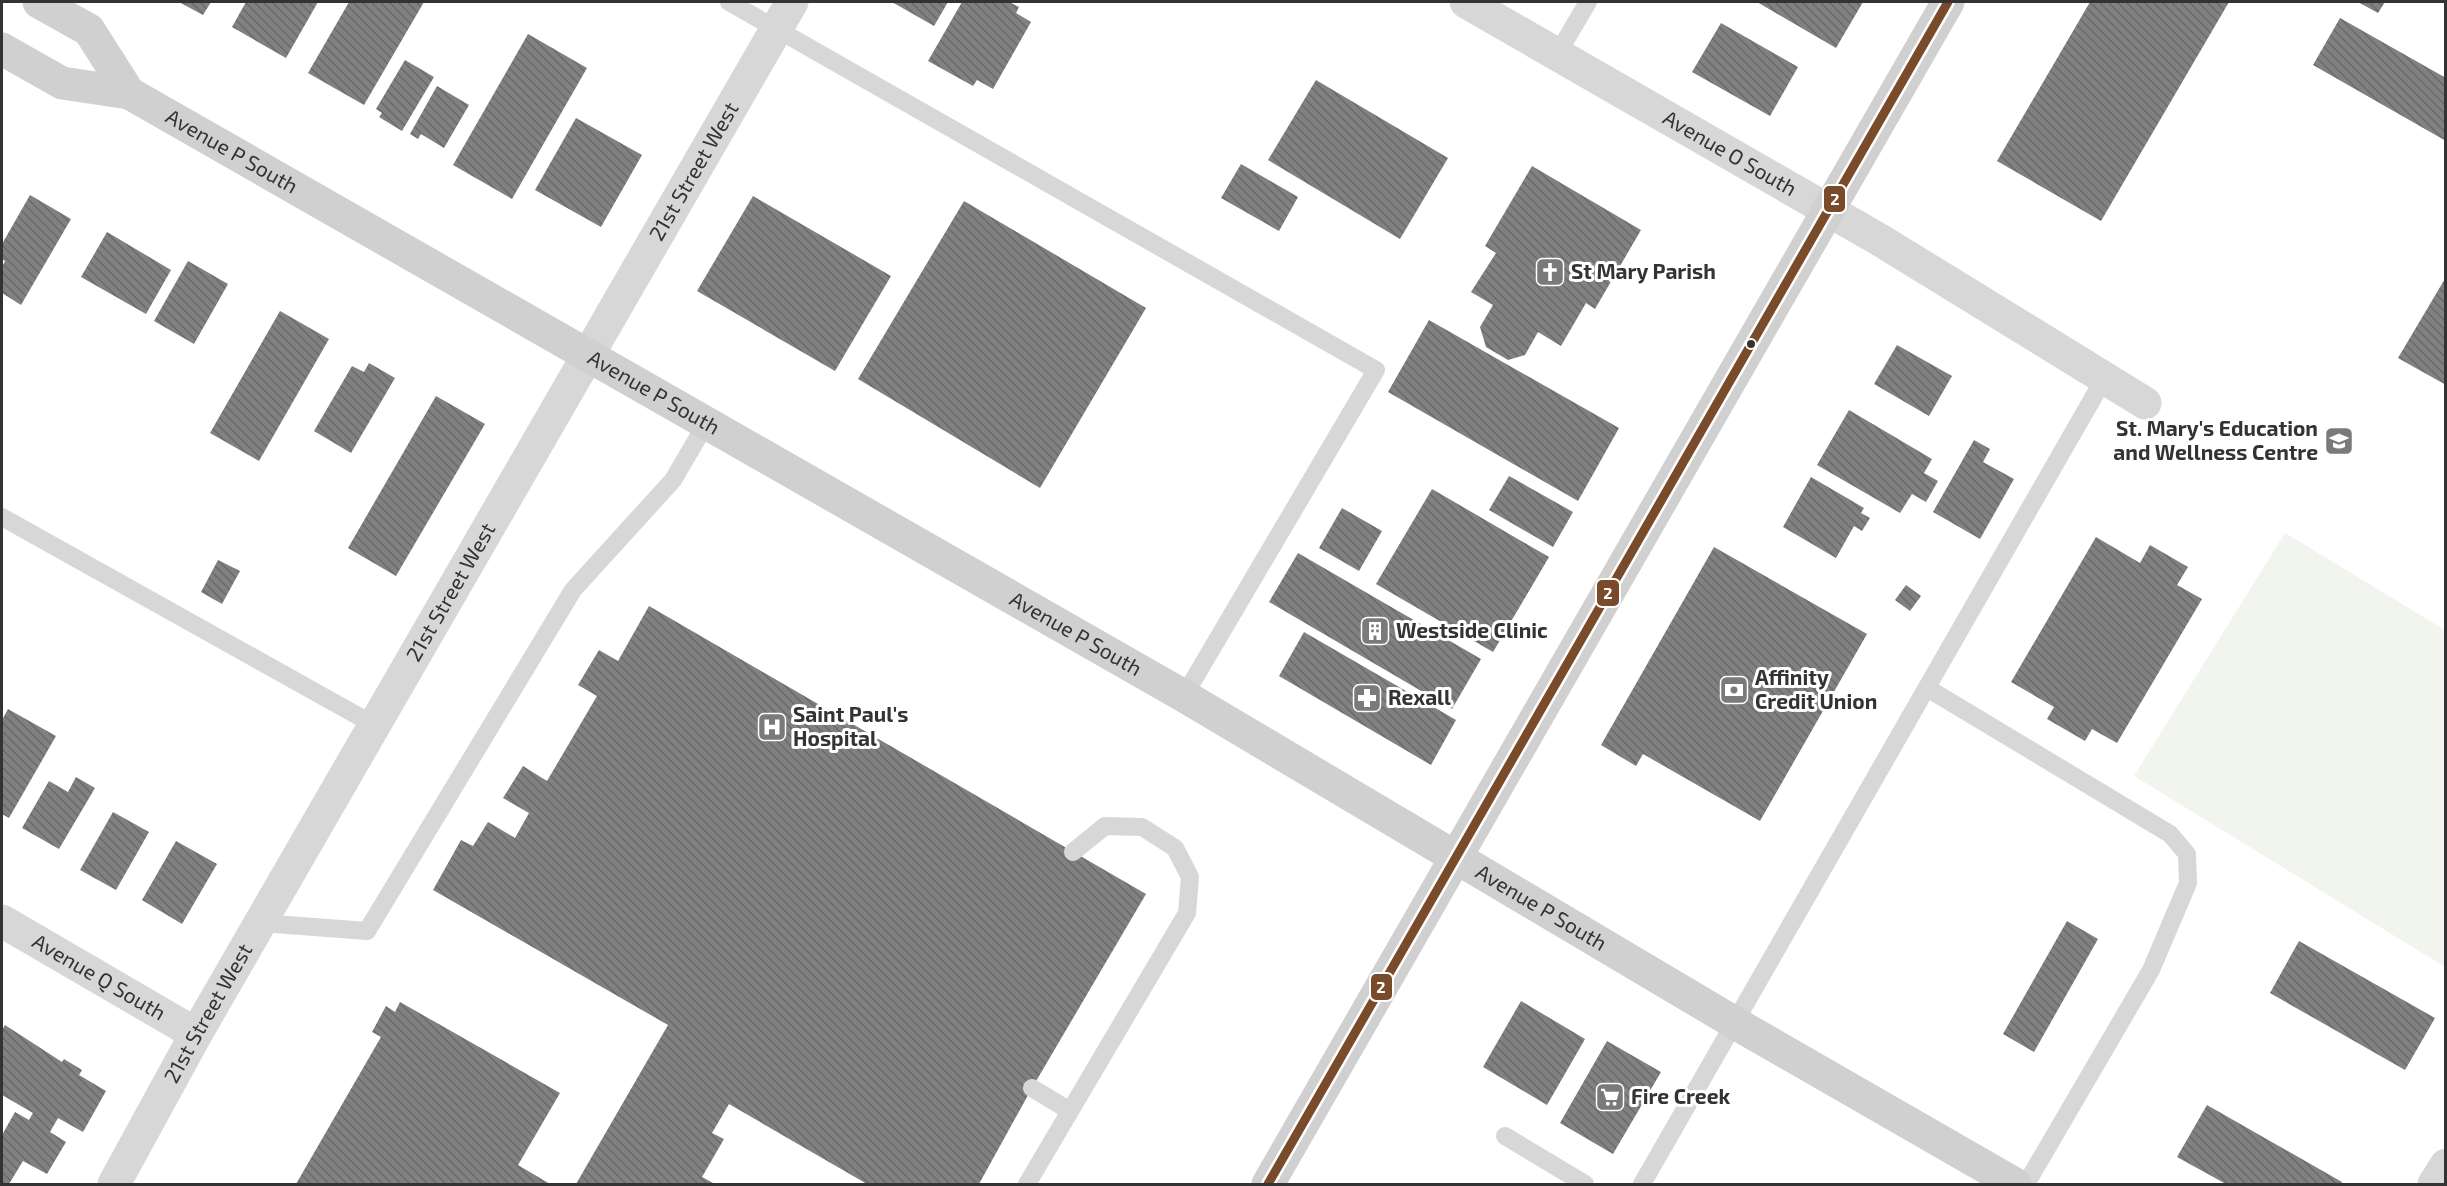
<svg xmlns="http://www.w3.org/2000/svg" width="2447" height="1186" font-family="'Exo 2',sans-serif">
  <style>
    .green { fill: #f1f5ed }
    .building { fill: url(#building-back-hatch) }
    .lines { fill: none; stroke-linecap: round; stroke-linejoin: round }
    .lane { stroke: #d7d7d7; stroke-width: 18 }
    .street { stroke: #d7d7d7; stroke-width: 33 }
    .secondary { stroke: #d0d0d0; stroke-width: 33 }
    .bus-1-casing { stroke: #fff; stroke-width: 14 }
    .bus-1 { stroke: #7a4b2a; stroke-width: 9 }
    .bus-dot { fill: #333; stroke: #fff; stroke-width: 2 }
    .labels { text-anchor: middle; stroke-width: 6; stroke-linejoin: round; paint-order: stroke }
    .street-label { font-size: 21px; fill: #333; stroke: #fff }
    .poi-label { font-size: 21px; font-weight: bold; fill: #333; stroke: #fff; text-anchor: start }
    .line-badge { stroke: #fff; stroke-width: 2 }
    .badge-label { font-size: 16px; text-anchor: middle; font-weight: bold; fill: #fff }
  </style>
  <defs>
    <pattern id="building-back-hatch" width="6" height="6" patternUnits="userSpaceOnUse" patternTransform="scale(1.5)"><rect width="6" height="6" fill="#818181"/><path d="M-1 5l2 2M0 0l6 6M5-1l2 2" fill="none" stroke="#6a6a6a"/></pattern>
  </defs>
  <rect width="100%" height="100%" fill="#fff"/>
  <path class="green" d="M2285,533L2445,630V967L2134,776Z"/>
  <path class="building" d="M179,2H211L203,15Z
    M246,2H318L286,58L232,27Z
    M349,2H424L364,105L308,73Z
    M892,2H948L934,26Z
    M962,2H1009L1019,7L1016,13L1031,22L993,89L977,80L973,86L928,61Z
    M1757,2H1863L1836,48Z
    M2090,2H2229L2101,221L1997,161Z
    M2358,2H2385L2378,13Z
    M2340,18L2446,78V141L2313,65Z
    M1721,23L1798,67L1770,116L1692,72Z
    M528,34L587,68L512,199L453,165Z
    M405,60L434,77L402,131L379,117L382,113L376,109Z
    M1316,80L1448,158L1400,239L1268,160Z
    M437,86L469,105L444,148L421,134L418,139L410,134Z
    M576,118L642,155L601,227L535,190Z
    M1241,164L1298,197L1279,231L1221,198Z
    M1532,166L1641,230L1595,309L1586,303L1561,346L1538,332L1525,355L1508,360L1486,347L1480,327L1493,305L1471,292L1496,253L1485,246Z
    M30,195L71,219L21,305L2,293V267L5,261L2,259V244Z
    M753,196L891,276L835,371L697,291Z
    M964,201L1146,308L1040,488L858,379Z
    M107,232L171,270L146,314L81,277Z
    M188,261L228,284L194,344L154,321Z
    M2446,277V385L2398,358Z
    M280,311L329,339L259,461L210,433Z
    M1429,320L1619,428L1578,501L1388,392Z
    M1897,345L1952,376L1929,416L1874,384Z
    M369,363L395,378L351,453L314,431L352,366L364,372Z
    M436,396L485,424L396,576L348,548Z
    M1849,410L1932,459L1924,473L1938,481L1926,502L1912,494L1900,513L1817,465Z
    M1974,440L1990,449L1983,462L2014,479L1980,539L1933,512Z
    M1509,476L1573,512L1553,547L1489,510Z
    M1811,477L1864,508L1861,513L1870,518L1862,531L1854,526L1836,558L1783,527Z
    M1432,489L1549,557L1493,652L1376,584Z
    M1342,508L1382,531L1359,571L1319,548Z
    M2096,537L2140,563L2150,545L2188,567L2177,585L2202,599L2117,743L2092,729L2085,741L2047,719L2054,707L2011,682Z
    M1714,547L1867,634L1760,821L1643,754L1636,766L1601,745Z
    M1298,553L1481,659L1452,709L1269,602Z
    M218,560L240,571L222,604L201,592Z
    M1906,585L1921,596L1910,611L1895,600Z
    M649,606L1146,894L1032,1088L979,1184H867L729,1104L712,1133L724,1139L702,1177L715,1184H576L668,1025L433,890L461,840L473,846L488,822L515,838L529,813L503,798L523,766L547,781L597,696L578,685L599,650L618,661Z
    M1304,632L1456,720L1431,765L1279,676Z
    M8,709L56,736L9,818L2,814V720Z
    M76,777L95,788L59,849L22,828L49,781L68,792Z
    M113,812L149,832L116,890L80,870Z
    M176,841L217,864L182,924L142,900Z
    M2067,921L2098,939L2034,1052L2003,1034Z
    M2299,941L2435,1018L2405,1070L2270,993Z
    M1521,1001L1585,1039L1547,1105L1483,1067Z
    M400,1002L560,1093L518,1165L550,1184H296L381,1037L372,1032L386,1006L395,1012Z
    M5,1025L62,1062L64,1059L82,1070L79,1075L106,1091L83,1132L58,1118L50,1132L66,1142L47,1174L23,1161L9,1184H2V1135L15,1112L29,1120L33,1113L2,1095V1030Z
    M1607,1041L1661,1072L1613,1154L1560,1123Z
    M2207,1105L2342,1182L2341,1184H2226L2177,1157Z"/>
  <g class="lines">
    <path class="lane" d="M729,2L1376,370L1184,696
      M1558,53L1588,2
      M2,517L376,726
      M1927,688L2170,834L2187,854L2188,883L2151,970L2026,1184
      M261,923L367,931L573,590L673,480L707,422
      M1032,1088L1070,1111
      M1505,1136L1585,1184
      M1027,1184L1187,913L1190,877L1175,848L1142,827L1105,826L1073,852
      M1642,1184L2105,377"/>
    <g class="street">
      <path id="s1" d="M1466,2L1880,240L2145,403"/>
      <path id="s2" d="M2,921L196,1034"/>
      <path id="s3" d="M114,1184L196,1034L792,2"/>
      <path d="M2434,1184L2446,1165"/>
    </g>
    <g class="secondary">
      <path d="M39,2L89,30L129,93"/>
      <path id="s4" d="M2,49L62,83L129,93L1184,696L1735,1023L2015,1184"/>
      <path d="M1268,1184L1948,2"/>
    </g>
    <g class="bus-1-casing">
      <path id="bus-1" d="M1268,1184L1948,2"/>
    </g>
    <use href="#bus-1" class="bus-1"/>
  </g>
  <defs>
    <g id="church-square" transform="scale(1.5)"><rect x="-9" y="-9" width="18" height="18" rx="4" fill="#7a7a7a" stroke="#fff"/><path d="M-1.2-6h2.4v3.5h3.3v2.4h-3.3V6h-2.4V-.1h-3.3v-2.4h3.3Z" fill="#fff"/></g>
    <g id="school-square" transform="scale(1.5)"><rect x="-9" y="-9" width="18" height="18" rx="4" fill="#7a7a7a" stroke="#fff"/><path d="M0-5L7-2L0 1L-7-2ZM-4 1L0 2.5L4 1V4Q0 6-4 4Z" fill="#fff"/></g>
    <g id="building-square" transform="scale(1.5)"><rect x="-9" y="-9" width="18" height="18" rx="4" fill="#7a7a7a" stroke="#fff"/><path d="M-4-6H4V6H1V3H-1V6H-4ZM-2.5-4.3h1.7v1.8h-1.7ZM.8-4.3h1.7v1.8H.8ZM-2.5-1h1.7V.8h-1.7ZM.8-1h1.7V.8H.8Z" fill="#fff"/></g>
    <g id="bank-square" transform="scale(1.5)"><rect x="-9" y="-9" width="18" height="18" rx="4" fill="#7a7a7a" stroke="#fff"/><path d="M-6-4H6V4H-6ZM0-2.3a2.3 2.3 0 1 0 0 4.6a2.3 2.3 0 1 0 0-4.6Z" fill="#fff"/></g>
    <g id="pharmacy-square" transform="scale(1.5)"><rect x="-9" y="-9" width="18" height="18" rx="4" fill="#7a7a7a" stroke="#fff"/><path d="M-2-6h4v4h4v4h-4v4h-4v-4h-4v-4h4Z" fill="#fff"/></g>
    <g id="hospital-square" transform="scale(1.5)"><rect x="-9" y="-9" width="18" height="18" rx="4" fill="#7a7a7a" stroke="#fff"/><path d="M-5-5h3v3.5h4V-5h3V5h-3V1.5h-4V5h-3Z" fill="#fff"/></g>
    <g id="supermarket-square" transform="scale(1.5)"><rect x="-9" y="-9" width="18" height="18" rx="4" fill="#7a7a7a" stroke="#fff"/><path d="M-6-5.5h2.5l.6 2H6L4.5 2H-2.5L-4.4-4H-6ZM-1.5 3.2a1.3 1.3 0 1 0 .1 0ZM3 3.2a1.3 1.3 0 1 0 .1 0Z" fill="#fff"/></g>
  </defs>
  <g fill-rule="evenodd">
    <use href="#church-square" x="1550" y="272"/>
    <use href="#school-square" x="2339" y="441"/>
    <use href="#building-square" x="1375" y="631"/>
    <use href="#bank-square" x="1734" y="690"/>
    <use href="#pharmacy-square" x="1367" y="698"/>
    <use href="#hospital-square" x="772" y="727"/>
    <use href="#supermarket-square" x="1610" y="1097"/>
  </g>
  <circle class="bus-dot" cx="1751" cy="344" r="5"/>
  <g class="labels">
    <g class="street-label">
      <text dy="7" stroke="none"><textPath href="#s4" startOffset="255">Avenue P South</textPath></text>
      <text dy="7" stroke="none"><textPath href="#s1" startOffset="304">Avenue O South</textPath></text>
      <text dy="7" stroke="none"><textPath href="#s3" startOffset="1167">21st Street West</textPath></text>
      <text dy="7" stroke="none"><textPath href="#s4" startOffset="741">Avenue P South</textPath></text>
      <text dy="7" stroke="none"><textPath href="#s3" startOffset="681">21st Street West</textPath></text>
      <text dy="7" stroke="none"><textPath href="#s4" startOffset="1227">Avenue P South</textPath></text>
      <text dy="7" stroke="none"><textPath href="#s4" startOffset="1767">Avenue P South</textPath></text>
      <text dy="7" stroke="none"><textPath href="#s2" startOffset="112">Avenue Q South</textPath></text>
      <text dy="7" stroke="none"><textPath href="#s3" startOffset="195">21st Street West</textPath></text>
    </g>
    <g class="poi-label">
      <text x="1571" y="279">St Mary Parish</text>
      <text x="2318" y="436" text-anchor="end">St. Mary's Education<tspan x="2318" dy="24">and Wellness Centre</tspan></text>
      <text x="1396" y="638">Westside Clinic</text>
      <text x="1755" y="685">Affinity<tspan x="1755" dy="24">Credit Union</tspan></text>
      <text x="1388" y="705">Rexall</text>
      <text x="793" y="722">Saint Paul's<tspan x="793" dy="24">Hospital</tspan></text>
      <text x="1631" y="1104">Fire Creek</text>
    </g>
  </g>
  <g class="line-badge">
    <rect x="1823" y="185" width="23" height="28" rx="6" fill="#7a4b2a"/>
    <rect x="1596" y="579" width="24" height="28" rx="6" fill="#7a4b2a"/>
    <rect x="1370" y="973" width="23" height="28" rx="6" fill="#7a4b2a"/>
  </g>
  <g class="badge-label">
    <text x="1835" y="205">2</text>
    <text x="1608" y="599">2</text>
    <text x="1381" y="993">2</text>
  </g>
  <rect width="2447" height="1186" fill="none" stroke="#333333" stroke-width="6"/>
</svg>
